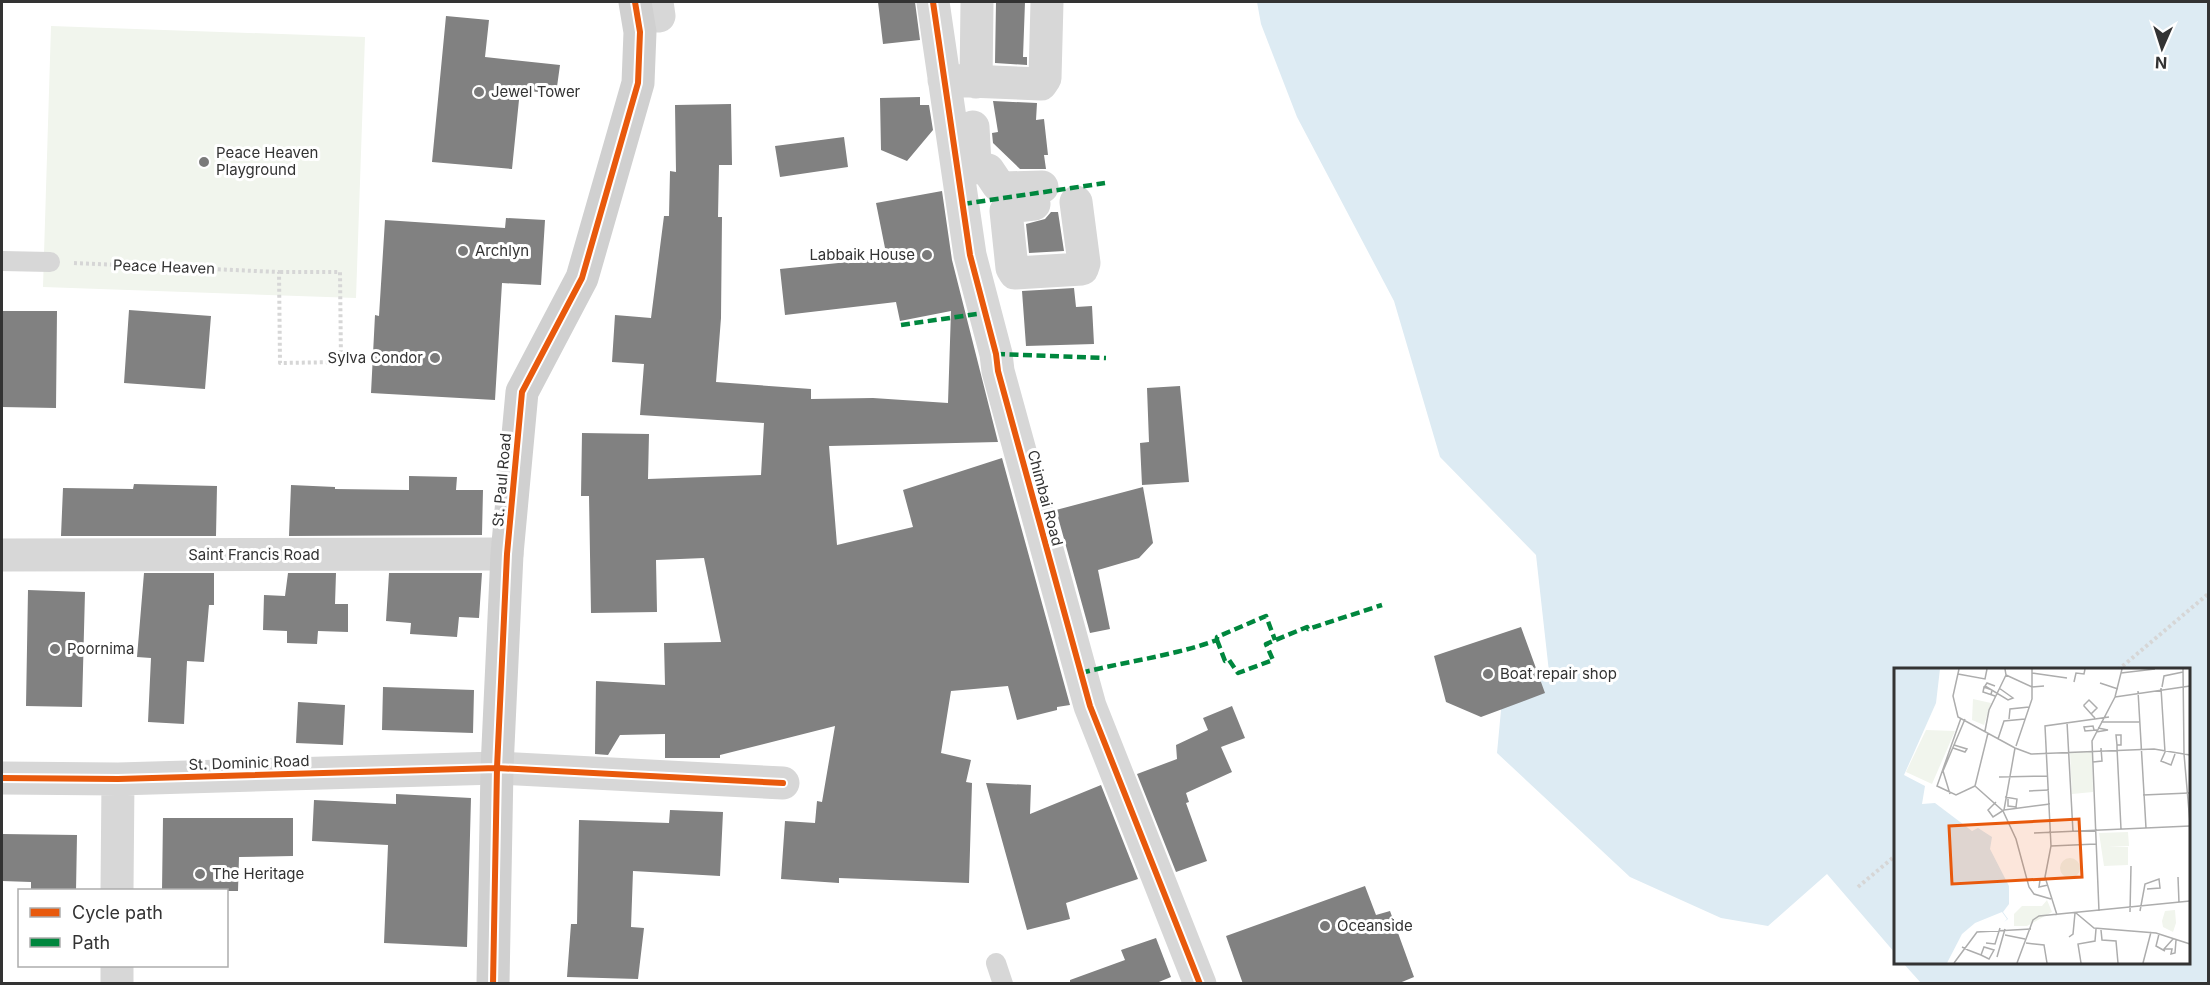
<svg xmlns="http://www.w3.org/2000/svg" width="2210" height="985" font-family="Inter,sans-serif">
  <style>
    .green { fill: #f1f5ed }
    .water { fill: #ddebf3 }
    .building { fill: #818181 }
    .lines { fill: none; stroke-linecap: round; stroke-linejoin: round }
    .path { stroke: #d6d6d6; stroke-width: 4; stroke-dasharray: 3 3; stroke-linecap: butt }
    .lane { stroke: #d7d7d7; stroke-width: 20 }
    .street { stroke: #d7d7d7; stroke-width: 33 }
    .secondary { stroke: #d0d0d0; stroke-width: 33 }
    .quiet { stroke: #00873e; stroke-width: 4.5; stroke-dasharray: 9 4.5; stroke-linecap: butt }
    .cycleway-casing { stroke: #fff; stroke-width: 10 }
    .cycleway { stroke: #e8590c; stroke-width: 6 }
    .poi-dot { fill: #7a7a7a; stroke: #fff; stroke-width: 2 }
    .labels { text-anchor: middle; stroke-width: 6; stroke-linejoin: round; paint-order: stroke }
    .poi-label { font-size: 15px; fill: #333; stroke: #fff; text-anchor: start }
    .street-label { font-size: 15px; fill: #333; stroke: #fff }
    .inset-road { fill: none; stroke: #adadad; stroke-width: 1.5 }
    .view { fill: #e8590c; fill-opacity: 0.15; stroke: #e8590c; stroke-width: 3 }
    .inset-edge { fill: none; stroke: #333; stroke-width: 3 }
  </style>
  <rect width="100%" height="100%" fill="#fff"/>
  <path class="green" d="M51,26L365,37L356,298L43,287Z"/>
  <path class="water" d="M1257,2H2208V983H1921L1903,963L2188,962V670H1895V953L1827,874L1768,926L1721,918L1630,877L1497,753L1503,689L1549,672L1536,555L1440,457L1394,301L1297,117L1261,24Z"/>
  <path class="building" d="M878,2H915L920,40L883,44Z
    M996,2H1025L1023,57H1027V65L995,63Z
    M446,16L489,20L485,57L560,65L556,94L520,90L512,169L432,162Z
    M920,97V105H929L933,130L907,161L881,150L880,98Z
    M993,101L1037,103L1036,120L1044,119L1048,155H1044L1046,169H1020L993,143L992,133L998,132Z
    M731,104L732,165H719L718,217H722L721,318L716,382L811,389V399L873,398L948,403L951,311L900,321L896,302L785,315L780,269L887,258L876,203L942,191L952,260L998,442L829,446L837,545L913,527L903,490L1002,458L1070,705L1057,707V710L1017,720L1008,686L951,691L941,753L971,760L966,782L972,783L969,883L839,878V883L781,879L785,821L815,823L817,801L822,802L835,726L720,755V758H665V734L620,735L608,755L595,754L596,681L665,685L664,643L721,642L704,558L656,560L657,612L591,613L589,496H581L582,433L649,434L648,479L761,475L764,423L640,415L644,364L612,362L615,315L651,318L664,216H669L670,171L676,172L675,105Z
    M844,137L848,167L780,177L775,146Z
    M1051,212H1058L1064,251L1029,253L1026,224L1045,219Z
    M506,218L545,220L541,285L502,283L495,400L371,393L375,315L379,316L385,220L505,228Z
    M1074,288L1076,307L1092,306L1094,344L1026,346L1022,291Z
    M129,310L211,316L205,389L124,383Z
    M2,311H57L56,408L2,407Z
    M1180,386L1189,482L1142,485L1140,443L1149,442L1147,388Z
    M409,476L457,477L456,490H483L482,535L289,536L291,485L335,487V489L409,490Z
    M134,484L217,486L216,536H61L63,488L133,489Z
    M1143,487L1153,543L1139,558L1098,570L1110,629L1090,633L1056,510Z
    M144,573H214V605H209L204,662L187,661L184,724L148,722L151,658L137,657Z
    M288,573H336L335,604H348V632L318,631L317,644L287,643V631L263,630L264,595L285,596Z
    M389,573H482L479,618L459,617L457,637L410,634L411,623L386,621Z
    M28,590L85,592L82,707L26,706Z
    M1521,627L1545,693L1481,717L1446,702L1434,656Z
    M383,687L474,690L473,733L382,730Z
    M298,702L345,705L343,745L296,743Z
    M1232,706L1245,738L1221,747L1232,772L1186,793L1189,802L1186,803L1207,861L1176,872L1137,774L1177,759L1176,745L1208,730L1203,718Z
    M986,783L1031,785L1030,814L1101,785L1138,879L1066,903L1070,919L1027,930Z
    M396,794L471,798L467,947L384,943L388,845L312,841L314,800L396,804Z
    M670,810L723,812L720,876L633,871L631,927L644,928L638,979L567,977L571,924H577L579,820L669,823Z
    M163,818H293V856L239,857L238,891H162Z
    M2,834L77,835L76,891H31V882L2,881Z
    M1365,886L1376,915L1390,911L1414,977L1397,984H1243L1226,936Z
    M1156,938L1171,977L1154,984H1070V980L1125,960L1121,950Z"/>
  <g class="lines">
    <path class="path" d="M74,263L279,272L280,363L341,362L340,272H279
      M2118,670L2208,594
      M1858,887L1895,856"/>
    <path class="lane" d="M2,261L50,262
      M996,963L1003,984"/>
    <path class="street" d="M657,2L659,16
      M933,2L970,255L996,354L998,371L1090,706L1200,984
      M944,80L1041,84L1045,78L1047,2
      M976,82L977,2
      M973,127L975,164L980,168L988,170L998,185L1003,188L1042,187
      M1034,204L1009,207L1006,211L1012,268L1015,273L1082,269L1084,263L1076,202
      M2,555L507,554
      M2,778L118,779L497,768L783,783
      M117,890L118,779
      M117,984V966"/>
    <path class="secondary" d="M493,984L497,768L507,554L522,392L582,278L638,83L640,32L635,2"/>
    <path class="quiet" d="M963,204L1105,183
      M901,325L984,313
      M996,354L1106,358
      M1217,640L1225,661L1229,660L1238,673L1273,660L1266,644L1307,627L1308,629L1382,605
      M1081,673C1127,661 1173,656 1217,640V637L1266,616L1275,640"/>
    <g class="cycleway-casing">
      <path id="cycleway" d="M933,2L970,255L996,354L998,371L1090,706L1200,984
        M2,778L118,779L497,768L783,783
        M493,984L497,768L507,554L522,392L582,278L638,83L640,32L635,2"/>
    </g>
    <use href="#cycleway" class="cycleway"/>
  </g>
  <g class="poi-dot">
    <circle cx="479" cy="92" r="6"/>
    <circle cx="204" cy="162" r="6"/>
    <circle cx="463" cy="251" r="6"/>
    <circle cx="927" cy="255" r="6"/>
    <circle cx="435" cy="358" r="6"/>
    <circle cx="55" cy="649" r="6"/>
    <circle cx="1488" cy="674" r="6"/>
    <circle cx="200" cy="874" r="6"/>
    <circle cx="1325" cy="926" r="6"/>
  </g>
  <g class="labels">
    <g class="poi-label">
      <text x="491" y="97">Jewel Tower</text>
      <text x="216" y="158">Peace Heaven<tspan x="216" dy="17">Playground</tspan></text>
      <text x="475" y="256">Archlyn</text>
      <text x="915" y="260" text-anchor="end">Labbaik House</text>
      <text x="423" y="363" text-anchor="end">Sylva Condor</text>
      <text x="67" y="654">Poornima</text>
      <text x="1500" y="679">Boat repair shop</text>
      <text x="212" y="879">The Heritage</text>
      <text x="1337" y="931">Oceanside</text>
    </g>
    <g class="street-label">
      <text transform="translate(164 267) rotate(2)" y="5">Peace Heaven</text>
      <text transform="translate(502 480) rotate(-85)" y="5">St. Paul Road</text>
      <text transform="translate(1045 498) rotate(75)" y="5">Chimbai Road</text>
      <text x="254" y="560">Saint Francis Road</text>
      <text transform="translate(249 763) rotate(-2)" y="5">St. Dominic Road</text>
    </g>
  </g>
  <g transform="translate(1894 668)">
    <rect width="296" height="296" fill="#fff"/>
    <path d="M79,31L97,35L90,57L78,52ZM32,62L61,63L38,116L12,104ZM198,83L199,124L178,126L176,84ZM234,164L235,178L214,179H234V197L210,198L205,165ZM166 200a10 10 0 1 1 20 0a10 10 0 1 1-20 0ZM153,232L158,244L133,258H120V246L128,238H148ZM281,242L282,255L279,264L269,259L268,253L271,243Z" fill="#f1f5ed"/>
    <path d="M0,1H46L42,35L10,107L31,118L28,136L41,135L78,163L84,160L98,169L96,181L115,218V236L109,244L114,251L110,254L113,251L108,244L81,255L68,266L53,295H0Z" fill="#ddebf3"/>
    <path class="inset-road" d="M65,1L59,28L64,49L121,80L137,86L260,81L296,87M289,1L290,86M138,5L173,10M227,5L261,1M64,6L91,11L93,1M112,7L138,19L150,18M180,14L182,5L190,6L191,1M206,15L224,21M101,18L93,15L91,18L114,32L119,30L105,20M268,19L270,8L289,4M267,20L271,84L267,93L277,97L281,86M244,23L252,160M97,27L98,22L90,19L89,24L101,28M221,29L296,18M197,46L203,40L195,32L190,37V38L199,48L201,50M67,50L43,118L62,127L81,118M115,51L116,41L135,39M173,54L179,164M207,54H245M200,62L199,58L190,59L191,63L203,62M91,63L95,42L112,7L111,1M202,64L214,62L204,60M104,71L110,53L131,51M223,77H227V67H222L223,77V80L227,161M122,78L138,31V1M59,80L71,84L73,81L60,77M290,86L296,155M199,94L208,93L207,80M105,109L154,108M81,118L109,143L122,171L135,219L140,226L157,231M81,118L94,65M135,123L155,122M56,126L49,103L71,51M249,127L295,125M111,129L123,131L122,139L114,138V131M102,134L94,142L99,149L110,142L121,80M110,142L156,136M140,165L296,158M157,178L202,176M284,209L285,235M151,212H146L145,219L154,217M205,243L198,73L221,29L228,1M246,243L251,216L265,211L266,220L253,221M236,244L237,198M182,245L200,260L262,265L296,276M163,247L151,209L157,178L151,58L215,49M207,262L208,272L222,273L224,295M265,266L262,278L271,283M111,267L131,271M175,269L179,266L181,245M279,271L270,281H278L277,286L281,285L282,272M92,275L101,276L106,260M132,275L150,277L153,295M68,279L74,282L87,287L95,291L100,282L90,279L87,287M103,289L111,261M60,295L83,264L137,261M123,295L139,252L145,248L296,233M187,295L184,276L201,273L202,261M249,295L257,264"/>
    <path class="view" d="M185,151L188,209L58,216L55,158Z"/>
    <rect width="296" height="296" class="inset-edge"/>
  </g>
  <rect width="2210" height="985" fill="none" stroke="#333333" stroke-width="6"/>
  <rect x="18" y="889" width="210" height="78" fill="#ffffff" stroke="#adadad" stroke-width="1.5"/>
  <rect x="30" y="908" width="30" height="9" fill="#e8590c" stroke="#adadad" stroke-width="1.5"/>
  <text x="72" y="919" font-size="18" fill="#333333">Cycle path</text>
  <rect x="30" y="938" width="30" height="9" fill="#00873e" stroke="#adadad" stroke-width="1.5"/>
  <text x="72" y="949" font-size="18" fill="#333333">Path</text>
  <g transform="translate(2162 48) rotate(183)" stroke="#ffffff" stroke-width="4.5" paint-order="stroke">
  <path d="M0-4.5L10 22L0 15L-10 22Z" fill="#333333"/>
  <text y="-9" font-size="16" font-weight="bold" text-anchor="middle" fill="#333333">N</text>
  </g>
</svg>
